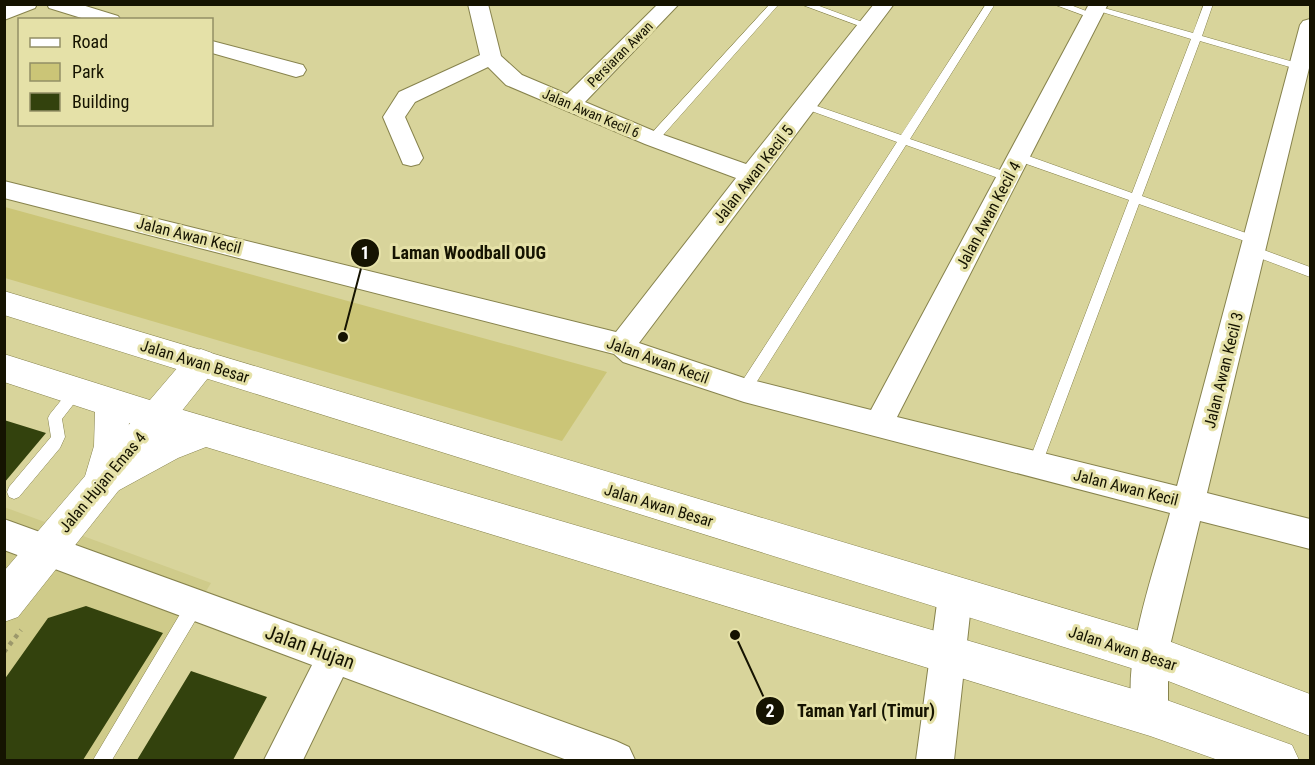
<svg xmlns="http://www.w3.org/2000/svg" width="1315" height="765" font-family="'Roboto Condensed',sans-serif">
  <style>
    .built { fill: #cfcb8a }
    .green { fill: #cbc577 }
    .building { fill: #33420d }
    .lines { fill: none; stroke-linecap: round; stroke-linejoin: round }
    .service-casing { stroke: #87834d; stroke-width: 1 }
    .minor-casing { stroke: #87834d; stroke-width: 2 }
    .tertiary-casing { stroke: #87834d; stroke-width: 1 }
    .secondary-casing { stroke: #87834d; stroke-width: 1 }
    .path { stroke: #9c986b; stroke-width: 4.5; stroke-dasharray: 4 5; stroke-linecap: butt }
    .service { fill: #fff; fill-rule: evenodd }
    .minor { fill: #fff; fill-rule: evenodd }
    .tertiary { fill: #fff; fill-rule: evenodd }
    .secondary { fill: #fff; fill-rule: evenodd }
    .labels { text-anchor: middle; stroke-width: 6; stroke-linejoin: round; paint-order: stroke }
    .far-street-label { font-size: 14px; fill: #151301; stroke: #e5e1a8 }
    .street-label { font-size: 16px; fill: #151301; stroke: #e5e1a8 }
    .near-street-label { font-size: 20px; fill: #151301; stroke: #e5e1a8 }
    .leader { fill: none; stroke: #151301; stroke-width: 2 }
    .callout-dot { fill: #151301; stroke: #e5e1a8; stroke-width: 2 }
    .mark-label { font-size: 18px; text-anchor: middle; font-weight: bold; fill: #fff }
    .callout-label { font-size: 18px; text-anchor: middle; font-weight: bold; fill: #151301; stroke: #e5e1a8; stroke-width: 6; stroke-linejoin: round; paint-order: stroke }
  </style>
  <rect width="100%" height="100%" fill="#d8d49b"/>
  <path class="built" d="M4,507L211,583L104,760H5Z"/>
  <path class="green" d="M5,207L607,372L562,441L5,278Z"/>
  <path class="building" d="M4,420L46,433L4,483Z
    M86,606L163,633L83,760H4V680L48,618Z
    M191,671L267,697L233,760H137Z"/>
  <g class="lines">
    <g class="service-casing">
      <path id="service" d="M770,4H779L657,142H649V136Z
        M800,4H814L873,26L865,28Z
        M986,4H995L910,139L1012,174V180H1004L906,145L749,394L744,396L739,394L737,390L739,386L897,142L803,108V104H811L901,135Z
        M1053,4H1068L1099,16L1091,18Z
        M1204,4H1213L1202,36L1304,65L1305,67L1300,70L1200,41L1142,196L1260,238L1262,241L1256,245L1139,204L1042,464L1040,469L1035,471L1030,469L1028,464L1129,200L1015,160L1014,157L1019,153L1023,154L1132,193L1191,39L1092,9L1097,6L1193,33Z
        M1253,246L1310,267V277L1249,254L1247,251L1249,248Z
        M76,386L81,388L83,392L62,419L65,437L60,448L19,497L14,499L9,497L7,492L9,487L51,437L48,418L50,414L71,388Z
        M195,597L201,599L203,605L201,611L112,760H93L189,599Z"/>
    </g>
    <g class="minor-casing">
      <path id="minor" d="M10,4H37L35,8L4,20V7Z
        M47,4H79L118,16L121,20H88L49,8Z
        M468,4H488L501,56L522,75L567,94L658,4H679L585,102L661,134L746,164L874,4H894L639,343L744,378L871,410L1089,4H1108L897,417L1177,486L1300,25L1303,21L1310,19V64L1207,493L1310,519V549L1200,521L1168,654V715L1163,728L1150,733L1137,728C1115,675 1155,569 1170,513L744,402L623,362L614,354L4,198V181L616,332L736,178L645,144L506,85L488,67L415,102L405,117L423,158L419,164L411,166L403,164L383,117L399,92L480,55Z
        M212,41L303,65L306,70L303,75L296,77L212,53Z
        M4,519L616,741L629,747L635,760H567L343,677L303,760H264L312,665L4,550Z
        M955,579L967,584L972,596L954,760H916L938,596L943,584Z"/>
    </g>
    <g class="tertiary-casing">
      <path id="tertiary" d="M201,349L212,353L217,363L212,373L18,617L4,622V571L190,353Z"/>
    </g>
    <g class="secondary-casing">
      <path id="secondary" d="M4,291L1150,634L1310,694V736L1150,674L4,315Z
        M4,354L156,402L1150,694L1292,745L1299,760H1218L1150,736L206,447L178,458L101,500L88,495L83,483L94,446L95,412L4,382ZM129,423L156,432L160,433L127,450Z"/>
    </g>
    <path class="path" d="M4,652L21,630"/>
    <use href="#service" class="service"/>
    <use href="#minor" class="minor"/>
    <use href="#tertiary" class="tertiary"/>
    <use href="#secondary" class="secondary"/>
  </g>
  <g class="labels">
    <g class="far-street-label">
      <text transform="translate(620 54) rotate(-45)" y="5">Persiaran Awan</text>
      <text transform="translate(591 113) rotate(23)" y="5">Jalan Awan Kecil 6</text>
    </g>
    <g class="street-label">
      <text transform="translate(753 174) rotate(-52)" y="6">Jalan Awan Kecil 5</text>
      <text transform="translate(988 215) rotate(-62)" y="6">Jalan Awan Kecil 4</text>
      <text transform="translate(189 235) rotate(14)" y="6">Jalan Awan Kecil</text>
      <text transform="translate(658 360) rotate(20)" y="6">Jalan Awan Kecil</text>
      <text transform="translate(195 361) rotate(17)" y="6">Jalan Awan Besar</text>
      <text transform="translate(1223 370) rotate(-76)" y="6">Jalan Awan Kecil 3</text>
      <text transform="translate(102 482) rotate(-50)" y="6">Jalan Hujan Emas 4</text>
      <text transform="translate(1126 487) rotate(14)" y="6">Jalan Awan Kecil</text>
      <text transform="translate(659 505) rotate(17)" y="6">Jalan Awan Besar</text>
      <text transform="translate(1123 648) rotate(18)" y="6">Jalan Awan Besar</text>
    </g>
    <g class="near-street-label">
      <text transform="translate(310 647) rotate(20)" y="7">Jalan Hujan</text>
    </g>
  </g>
  <path class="leader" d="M343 337L365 253M735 635L770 711"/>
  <g class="callout-dot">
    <circle cx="343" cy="337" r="6"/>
    <circle cx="735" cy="635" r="6"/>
    <circle cx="365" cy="253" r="15"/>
    <circle cx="770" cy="711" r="15"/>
  </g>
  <g class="mark-label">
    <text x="365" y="259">1</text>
    <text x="770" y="717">2</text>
  </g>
  <g class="callout-label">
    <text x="469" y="259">Laman Woodball OUG</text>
    <text x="866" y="717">Taman Yarl (Timur)</text>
  </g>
  <rect width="1315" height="765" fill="none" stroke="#151301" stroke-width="12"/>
  <rect x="18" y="18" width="195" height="108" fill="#e5e1a8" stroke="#928f65" stroke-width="1.5"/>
  <rect x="30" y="38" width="30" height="9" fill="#ffffff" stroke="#928f65" stroke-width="1.5"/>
  <text x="72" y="48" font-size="18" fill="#151301">Road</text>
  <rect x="30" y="63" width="30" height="18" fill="#cbc577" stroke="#928f65" stroke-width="1.5"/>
  <text x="72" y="78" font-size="18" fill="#151301">Park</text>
  <rect x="30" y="93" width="30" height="18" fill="#33420d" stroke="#928f65" stroke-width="1.5"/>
  <text x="72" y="108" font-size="18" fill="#151301">Building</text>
</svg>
